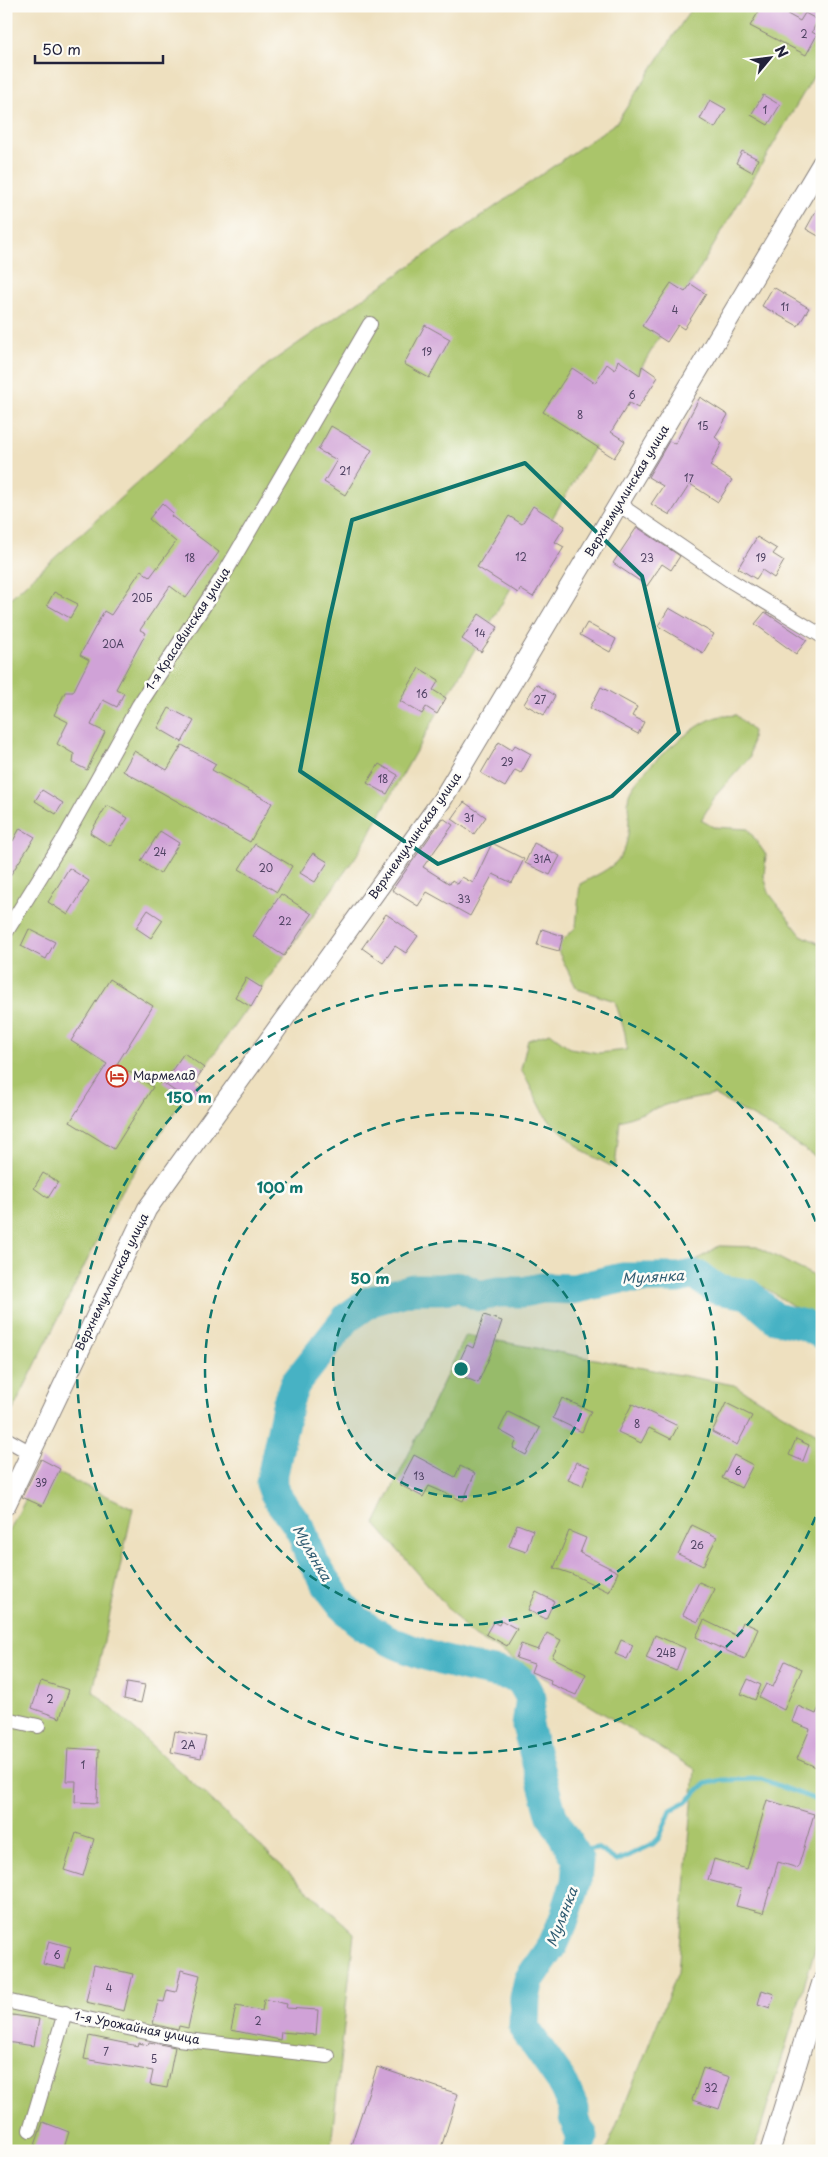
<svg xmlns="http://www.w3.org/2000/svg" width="828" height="2157" font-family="'Playpen Sans',sans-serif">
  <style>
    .green { fill: #aac56b; stroke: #667453 }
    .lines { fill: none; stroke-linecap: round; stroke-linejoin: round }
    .stream { stroke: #46b2c4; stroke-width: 5 }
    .river { stroke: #46b2c4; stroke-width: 31 }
    .building { fill: #d0a2d7 }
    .street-casing { stroke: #88817d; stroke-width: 16 }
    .secondary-casing { stroke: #88817d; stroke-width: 21 }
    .street { stroke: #fff; stroke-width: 14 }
    .secondary { stroke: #fff; stroke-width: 19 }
    .marked { fill: none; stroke: #0f766e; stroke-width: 4; stroke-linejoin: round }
    .ring { fill: none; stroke: #0f766e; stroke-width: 2.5; stroke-dasharray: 9 6 }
    .labels { text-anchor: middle; stroke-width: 5; stroke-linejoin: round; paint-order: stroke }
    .number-label { font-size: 10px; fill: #4e4262 }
    .street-label { font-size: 12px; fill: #22223b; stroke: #fdfcf7 }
    .poi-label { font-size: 12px; fill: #22223b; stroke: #fdfcf7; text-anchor: start }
    .water-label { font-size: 14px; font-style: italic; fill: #305c72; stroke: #fdfcf7 }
    .centre { fill: #0f766e; stroke: #fdfcf7; stroke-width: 2.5 }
    .ring-label { font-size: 15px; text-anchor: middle; font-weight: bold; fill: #0f766e; stroke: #fdfcf7; stroke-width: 5; stroke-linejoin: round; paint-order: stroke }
  </style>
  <rect width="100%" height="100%" fill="#fdfcf7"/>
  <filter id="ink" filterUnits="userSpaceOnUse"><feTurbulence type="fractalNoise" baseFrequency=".02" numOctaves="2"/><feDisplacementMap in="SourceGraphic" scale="10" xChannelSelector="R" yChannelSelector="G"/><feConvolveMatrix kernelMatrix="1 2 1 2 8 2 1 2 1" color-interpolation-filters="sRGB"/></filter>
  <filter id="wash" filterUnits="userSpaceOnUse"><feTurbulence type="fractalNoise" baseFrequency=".0096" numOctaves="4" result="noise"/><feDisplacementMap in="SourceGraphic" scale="20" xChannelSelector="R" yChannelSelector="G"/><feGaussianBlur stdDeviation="1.12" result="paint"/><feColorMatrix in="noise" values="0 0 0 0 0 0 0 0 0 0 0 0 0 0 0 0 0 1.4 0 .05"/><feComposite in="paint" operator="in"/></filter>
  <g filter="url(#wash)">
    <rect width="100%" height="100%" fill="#eee0bf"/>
    <path class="green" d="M693,6H822V62L446,698L359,852L204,1068L121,1192L6,1424V602L267,365L617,122Z
      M736,715L753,731L750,757L716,795L701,820L713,827L748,829L766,855L764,876L769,893L801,935L822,945V1161L764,1123L714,1095L668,1104L620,1121L615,1168L584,1152L546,1117L521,1069L528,1040L550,1033L570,1048L599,1053L627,1050L625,1033L615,1001L577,989L556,947L576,927L580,884C614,866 628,862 629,820C629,813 627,801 629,794C636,773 696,722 717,717C723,715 730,716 736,715Z
      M719,1246L757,1247L822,1280V1325L764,1287L717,1283L706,1277L699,1269L698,1259Z
      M466,1335L734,1385L822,1437V1926L754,2151H606L678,1972L695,1769L470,1633L375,1524Z
      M43,1466L133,1508L93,1691L354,1933L331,2146L325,2151H6V1537Z"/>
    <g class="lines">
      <path class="stream" d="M574,1852L597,1848L617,1861L653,1844L659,1838L671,1810L686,1802L705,1784L723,1780L761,1779L822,1802"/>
      <path class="river" d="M578,2151L583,2136L578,2129L574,2117V2109L562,2082L524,2028L525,1998L529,1980L553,1945L563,1922L576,1882L578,1860L552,1816L527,1726L531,1698L522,1682L515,1676C464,1668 378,1649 344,1607C331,1591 318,1572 309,1553C306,1546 305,1538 301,1531C293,1514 276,1502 271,1483L288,1402L295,1384L347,1318L371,1301L413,1289H440L460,1287L480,1296L498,1292H523L542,1288L573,1289L622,1278H679L692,1275L698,1276L716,1289L748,1294L775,1318L804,1325L822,1334"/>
    </g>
    <g id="blocks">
      <path class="building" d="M762,6H773L800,21L805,13L818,20L812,32L817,35L806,55L750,26Z
        M763,95L780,105L768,125L751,115Z
        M710,100L726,109L715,128L700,119Z
        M742,151L758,159L752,172L736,163Z
        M822,200V238L806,229Z
        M671,283L685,292L691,284L706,294L684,329L678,325L667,342L642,326Z
        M773,287L809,308L798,326L762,306Z
        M425,325L450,339L429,378L404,364Z
        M618,360L640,375L642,366L658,377L638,408L629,403L611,432L625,441L614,458L543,412L572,368L595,383L607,364L615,370Z
        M700,397L728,415L715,437L722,443L710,466L732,480L718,502L690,484L670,515L651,504L663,486L648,477L669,441L675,444Z
        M331,426L372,450L345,495L324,482L337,460L318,450Z
        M162,503L173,513L171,516L219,552L186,598L170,586L140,630L146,633L116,689L124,693L117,707L103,700L91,725L105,732L87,770L73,763L74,754L57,744L68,722L54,715L65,692H73L89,660L80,655L104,611L111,615L141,570L150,577L176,542L149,519Z
        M533,506L565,526L555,542L564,547L533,597L520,589L518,593L477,567L509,516L522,524Z
        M637,527L680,556L671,570L662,564L647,586L613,563Z
        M757,537L777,549L773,554L784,561L774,578L762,570L756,579L738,568Z
        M54,592L78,604L70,618L47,605Z
        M669,608L714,634L703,653L658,626Z
        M765,612L807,640L796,654L755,624Z
        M479,614L498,627L481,652L462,639Z
        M587,623L616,639L610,652L580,635Z
        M419,668L439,680L433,690L446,698L437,714L426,707L422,714L400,701Z
        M536,684L555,696L544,715L524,704Z
        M601,687L637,707L632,716L644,722L638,734L590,708Z
        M169,708L194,721L182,742L158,728Z
        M499,742L512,750L515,745L531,754L521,773L515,770L505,787L481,773Z
        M182,745L216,764L212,770L272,803L250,842L123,771L134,751L167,770Z
        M379,764L398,775L387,794L367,783Z
        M42,790L63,803L56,814L35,801Z
        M464,802L486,817L474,834L452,819Z
        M107,805L128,818L110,846L90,833Z
        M443,818L453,825L423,867L450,884L452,880L458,884L462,877L473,883L492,843L524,859L512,883L493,874L470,916L427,892L418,906L392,890Z
        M20,828L35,837L6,882V836L13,841Z
        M160,831L179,843L160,874L141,861Z
        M534,843L560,856L550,875L525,863Z
        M255,844L292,866L277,892L239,869Z
        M313,853L328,862L315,882L300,873Z
        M69,868L89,881L68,915L48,902Z
        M281,894L312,914L284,956L253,936Z
        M148,910L163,920L151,938L136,928Z
        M386,914L418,936L406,953L395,946L383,963L362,948Z
        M29,929L55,942L46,959L21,946Z
        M542,929L563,936L559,951L537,945Z
        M246,978L262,988L251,1007L235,997Z
        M110,979L153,1006L117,1064L153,1087L114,1149L70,1122L107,1064L71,1041Z
        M184,1053L204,1068L195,1081L201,1085L189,1101L163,1083Z
        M43,1173L58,1182L48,1198L34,1188Z
        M484,1315L502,1321L490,1356L478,1383L454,1373L467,1345L473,1348Z
        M562,1398L591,1411L582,1432L553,1418Z
        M726,1403L752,1416L737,1445L712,1432Z
        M632,1404L678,1426L671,1439L649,1428L641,1443L618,1432Z
        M508,1412L540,1428L526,1455L513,1448L517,1440L499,1430Z
        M796,1439L809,1445L803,1461L789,1455Z
        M414,1455L455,1477L460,1466L475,1473L463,1501L429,1486L423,1497L399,1484Z
        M734,1455L753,1465L741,1488L722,1478Z
        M41,1459L60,1469L42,1506L22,1497Z
        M576,1462L590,1467L583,1486L568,1480Z
        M517,1524L533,1530L526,1552L509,1546Z
        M692,1525L717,1537L703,1566L678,1554Z
        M569,1531L586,1538L580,1553L618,1572L609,1592L572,1574L554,1568Z
        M699,1582L715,1589L698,1622L683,1615Z
        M536,1592L554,1601L546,1619L528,1610Z
        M501,1620L517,1629L507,1646L486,1634L493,1622L499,1625Z
        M704,1620L737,1636L743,1622L758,1629L745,1659L696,1637Z
        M547,1633L561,1640L552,1657L586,1674L576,1695L550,1684L551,1680L531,1672L534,1664L516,1658L521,1644L538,1650Z
        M655,1635L685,1648L676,1671L646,1658Z
        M621,1640L633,1645L627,1659L615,1654Z
        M785,1661L802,1669L784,1710L759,1697L766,1684L773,1687Z
        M748,1679L761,1685L755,1700L741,1694Z
        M41,1681L69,1690L60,1718L32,1708Z
        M127,1682L145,1685L141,1703L124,1699Z
        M822,1701V1755L816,1767L797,1759L810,1729L792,1722L798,1706L816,1714Z
        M175,1731L206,1737L201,1758L171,1752Z
        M68,1748L99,1750L97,1803L75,1802L76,1781H66Z
        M767,1800L814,1814L798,1868L778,1862L763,1913L736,1906L741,1889L708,1880L714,1859L747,1869Z
        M76,1833L94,1839L83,1876L64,1870Z
        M49,1941L71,1947L65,1969L43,1964Z
        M94,1965L133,1974L124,2011L86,2002Z
        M181,1970L200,1975L188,2028L179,2026L178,2030L153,2024L158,2001L164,2002L167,1990L176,1992Z
        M762,1990L774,1994L770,2008L758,2004Z
        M264,1999L287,2004L286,2008L318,2010L316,2035L281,2032L280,2040L231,2030L236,2006L262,2011Z
        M6,2014L39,2019L34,2046L6,2042Z
        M89,2036L138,2046L139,2043L148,2045L149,2042L175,2047L167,2088L150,2085L153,2071L84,2059Z
        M377,2067L458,2094L440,2151H349Z
        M703,2068L730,2077L719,2109L692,2100Z
        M43,2122L69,2132L63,2151H33Z"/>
    </g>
  </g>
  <g filter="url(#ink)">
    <use href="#blocks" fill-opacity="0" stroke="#88817d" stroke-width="1"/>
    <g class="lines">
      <g class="street-casing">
        <path id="street" d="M621,501L627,510L731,581L822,636
          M6,932L67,834L139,705L222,578L370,324
          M6,1439L31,1453
          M6,1719L38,1726
          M6,2001L178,2039L328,2056
          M30,2130L65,2013"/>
      </g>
      <g class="secondary-casing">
        <path id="secondary" d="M6,1505L147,1209L442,800L822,163
          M770,2151L822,1982"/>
      </g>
      <use href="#street" class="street"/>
      <use href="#secondary" class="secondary"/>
    </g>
  </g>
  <path class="marked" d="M525,463L642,576L679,733L612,796L438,864L300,771L329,621L352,520Z"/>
  <circle cx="461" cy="1369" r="128" fill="#0f766e" fill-opacity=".12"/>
  <g class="ring">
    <circle cx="461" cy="1369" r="128"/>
    <circle cx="461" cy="1369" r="256"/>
    <path d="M821 1503A384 384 0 1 1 821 1235"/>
  </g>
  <defs>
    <g id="hotel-ring" transform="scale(1.125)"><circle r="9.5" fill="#fdfcf7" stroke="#c8321e" stroke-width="1.5"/><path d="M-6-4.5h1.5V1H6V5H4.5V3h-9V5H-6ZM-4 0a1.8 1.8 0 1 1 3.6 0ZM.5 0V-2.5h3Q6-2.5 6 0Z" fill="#c8321e"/></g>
  </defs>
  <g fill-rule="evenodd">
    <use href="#hotel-ring" x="117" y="1076"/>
  </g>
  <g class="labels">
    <g class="number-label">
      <text x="804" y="38">2</text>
      <text x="765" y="114">1</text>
      <text x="785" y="311">11</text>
      <text x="675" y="314">4</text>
      <text x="427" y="356">19</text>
      <text x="632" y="399">6</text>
      <text x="580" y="419">8</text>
      <text x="703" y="430">15</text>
      <text x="345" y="475">21</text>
      <text x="689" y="482">17</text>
      <text x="521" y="561">12</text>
      <text x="190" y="562">18</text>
      <text x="647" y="562">23</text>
      <text x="761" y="562">19</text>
      <text x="142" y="602">20Б</text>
      <text x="480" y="637">14</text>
      <text x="113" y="648">20А</text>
      <text x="422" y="698">16</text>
      <text x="540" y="704">27</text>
      <text x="507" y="766">29</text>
      <text x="383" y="783">18</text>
      <text x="469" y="822">31</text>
      <text x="160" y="856">24</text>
      <text x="542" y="863">31А</text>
      <text x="266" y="872">20</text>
      <text x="464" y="903">33</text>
      <text x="285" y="925">22</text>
      <text x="637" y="1428">8</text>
      <text x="738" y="1475">6</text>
      <text x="419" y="1480">13</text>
      <text x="41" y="1487">39</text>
      <text x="697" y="1549">26</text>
      <text x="666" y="1657">24В</text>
      <text x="50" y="1703">2</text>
      <text x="188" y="1749">2А</text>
      <text x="83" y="1769">1</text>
      <text x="57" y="1959">6</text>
      <text x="109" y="1992">4</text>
      <text x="258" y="2025">2</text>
      <text x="106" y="2056">7</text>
      <text x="154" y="2063">5</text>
      <text x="711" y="2092">32</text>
    </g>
    <g class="street-label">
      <text transform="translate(627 491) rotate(-59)" y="4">Верхнемуллинская улица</text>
      <text transform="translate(188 629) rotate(-57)" y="4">1-я Красавинская улица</text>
      <text transform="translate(415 836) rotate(-55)" y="4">Верхнемуллинская улица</text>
      <text transform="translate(112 1282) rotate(-64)" y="4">Верхнемуллинская улица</text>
      <text transform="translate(137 2028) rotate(11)" y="4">1-я Урожайная улица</text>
    </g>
    <g class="poi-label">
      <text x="133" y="1080">Мармелад</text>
    </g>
    <g class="water-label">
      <text transform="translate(653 1277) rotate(-3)" y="5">Мулянка</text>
      <text transform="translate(312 1553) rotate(60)" y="5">Мулянка</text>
      <text transform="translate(562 1917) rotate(-69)" y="5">Мулянка</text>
    </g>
  </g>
  <circle cx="461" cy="1369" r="8" class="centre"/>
  <g class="ring-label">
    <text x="189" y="1103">150 m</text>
    <text x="280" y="1193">100 m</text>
    <text x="370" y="1284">50 m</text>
  </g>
  <rect width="828" height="2157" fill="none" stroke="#fdfcf7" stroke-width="25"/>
  <g transform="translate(770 58) rotate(61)" stroke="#fdfcf7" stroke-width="4" paint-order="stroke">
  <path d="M0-4L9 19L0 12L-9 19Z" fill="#22223b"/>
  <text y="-8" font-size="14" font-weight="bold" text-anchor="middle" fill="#22223b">N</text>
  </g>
  <path d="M35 55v8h128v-8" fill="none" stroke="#22223b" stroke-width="2.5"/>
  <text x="42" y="55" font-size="15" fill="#22223b" stroke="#fdfcf7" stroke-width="4" paint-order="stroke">50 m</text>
</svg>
